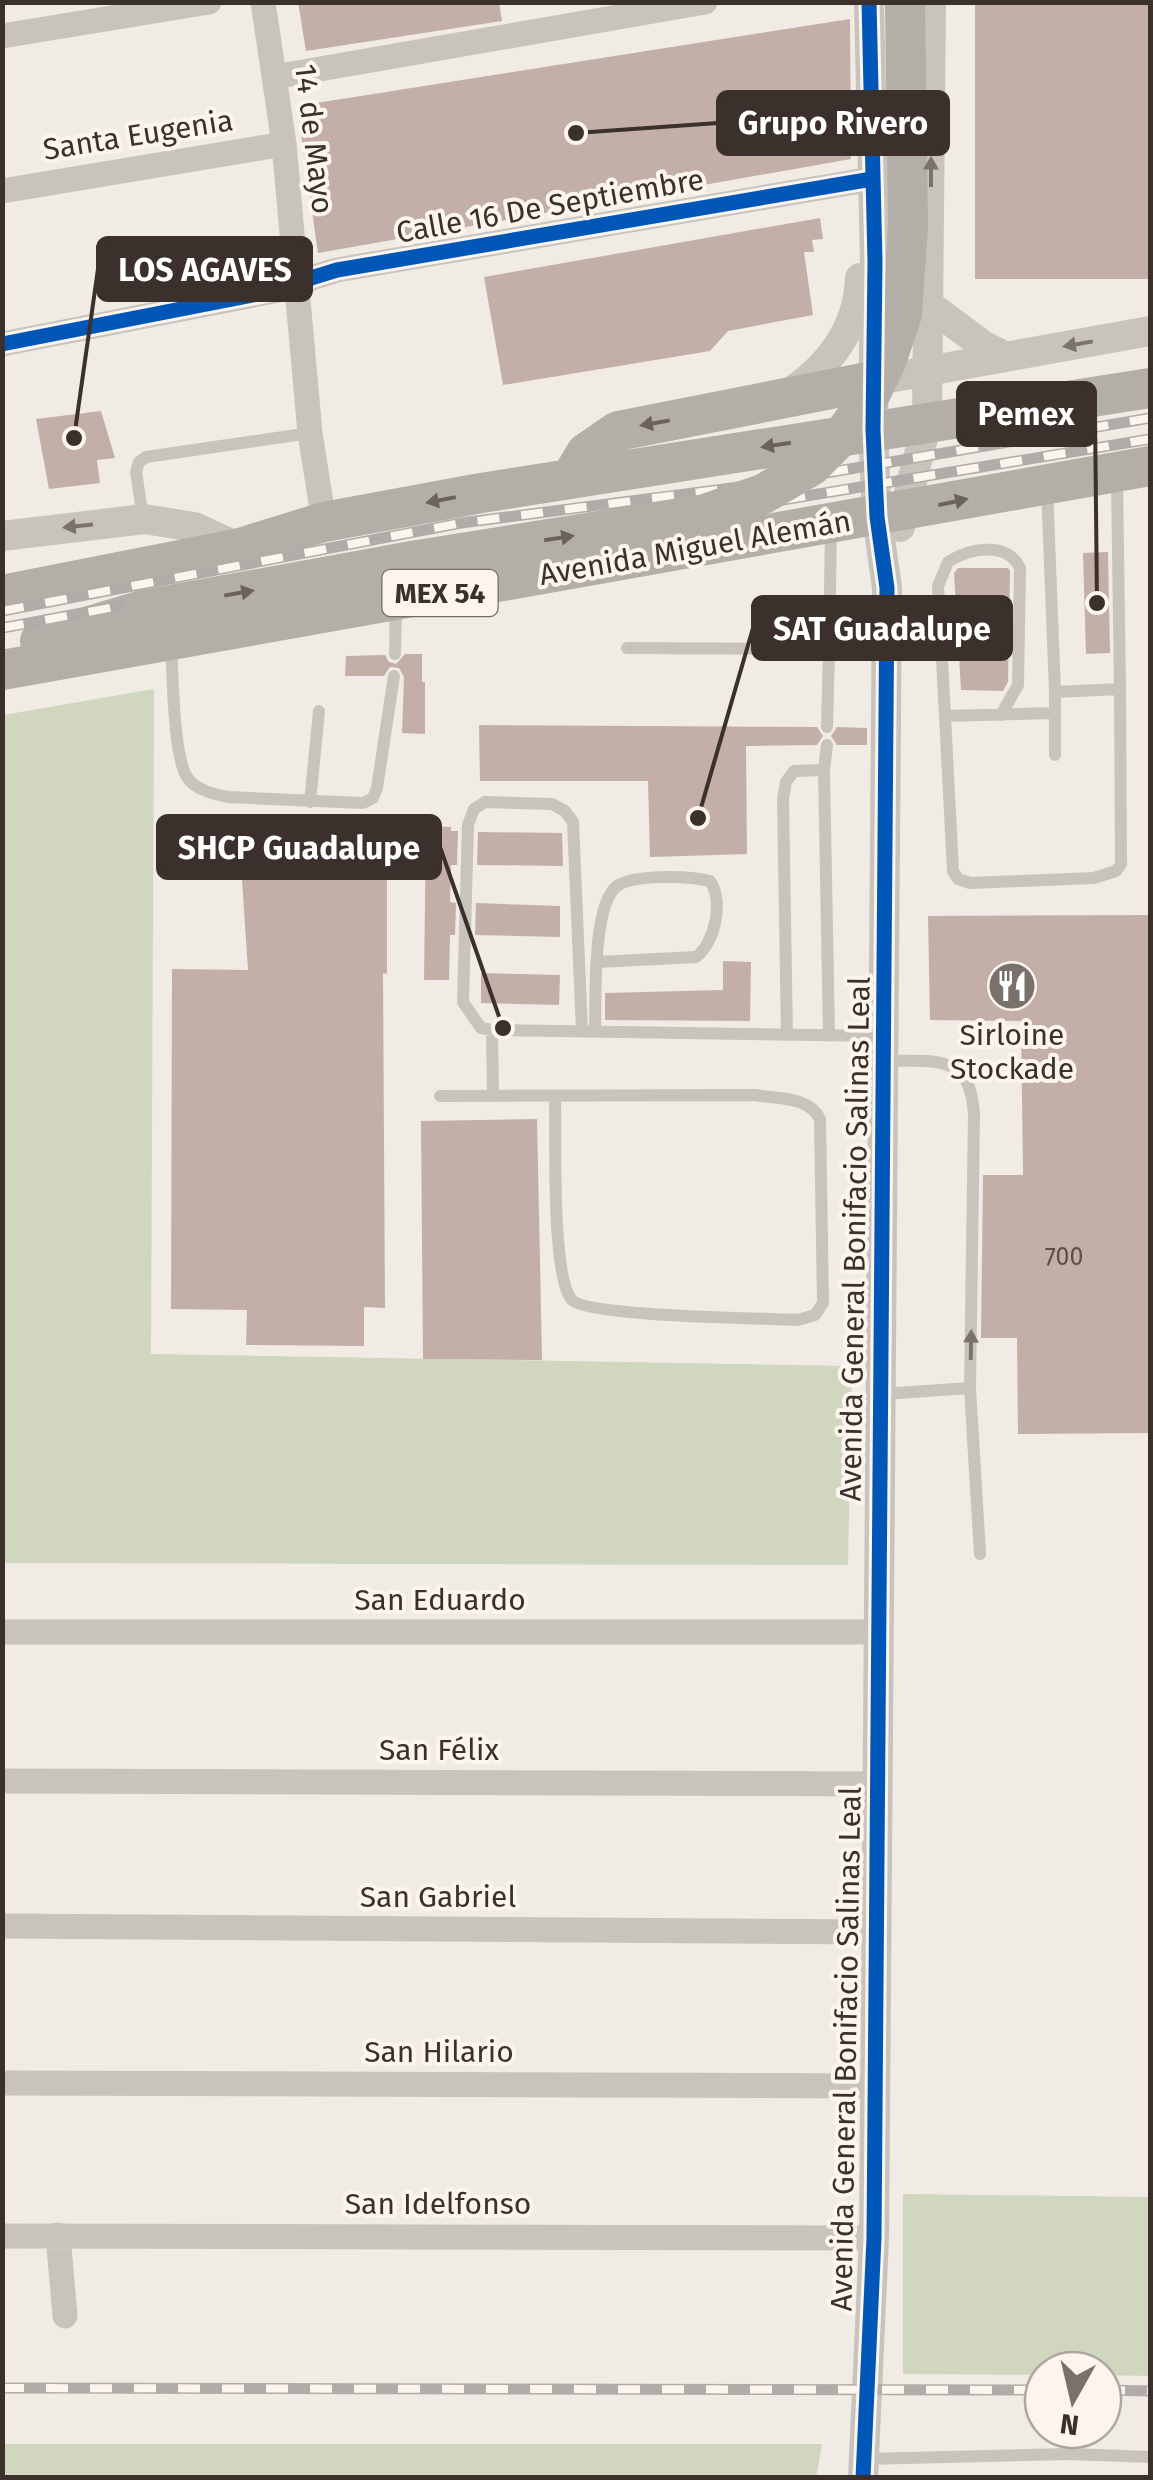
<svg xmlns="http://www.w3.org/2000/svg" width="1153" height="2480" font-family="'Fira Sans',sans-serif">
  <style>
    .green { fill: #d1d6bf }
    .building { fill: #c3afa7 }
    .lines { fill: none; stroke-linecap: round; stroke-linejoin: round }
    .service { stroke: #c9c3be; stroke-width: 12 }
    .minor { stroke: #c9c3be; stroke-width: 25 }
    .tertiary { stroke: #c9c3be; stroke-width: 30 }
    .trunk { stroke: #b4aea8; stroke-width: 40 }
    .rail-casing { stroke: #b1aca8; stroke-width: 11 }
    .rail { stroke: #fbf5ee; stroke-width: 8; stroke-dasharray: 22; stroke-linecap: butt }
    .trunk-bridge { stroke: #b4aea8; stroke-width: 40 }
    .cycleway-casing { stroke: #fbf5ee; stroke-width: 21 }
    .cycleway { stroke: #0057b8; stroke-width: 15 }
    .oneway { fill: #7b726d }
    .oneway2 { fill: #6b625d }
    .labels { text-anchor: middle; stroke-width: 8; stroke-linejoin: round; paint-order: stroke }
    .number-label { font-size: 25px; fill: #5d504a }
    .shield { fill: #fbf5ee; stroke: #756b66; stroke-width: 2.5 }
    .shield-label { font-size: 28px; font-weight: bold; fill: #3b302b }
    .street-label { font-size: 30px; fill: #3b302b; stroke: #fbf5ee }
    .poi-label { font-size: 30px; fill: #3b302b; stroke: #fbf5ee }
    .leader { fill: none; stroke: #3b302b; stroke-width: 4 }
    .callout-dot { fill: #3b302b; stroke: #fbf5ee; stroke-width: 4 }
    .callout { fill: #3b302b; stroke: #3b302b; stroke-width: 4 }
    .callout-label { font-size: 32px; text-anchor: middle; font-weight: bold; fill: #fff }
  </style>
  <rect width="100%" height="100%" fill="#f0ebe5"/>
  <path class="green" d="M154,689L151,1354L852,1366L848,1565L3,1563V715Z
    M903,2194L1150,2197V2376L1103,2375V2370H1043V2375L903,2374Z
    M3,2444H822L816,2478H3Z"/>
  <path class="building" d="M298,2H499L502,21L306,51Z
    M975,2H1150V279H975Z
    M850,19L851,159L318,253L297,106Z
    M820,218L823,239L812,240L814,252H804L813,315L728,331L710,351L503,385L484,277Z
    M101,411L115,458L97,460L100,483L49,489L36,419Z
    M1108,552L1110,653L1086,654L1083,553Z
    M958,568H1008L1010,571L1008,682L1003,691L961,690L954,573Z
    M405,654H422V682H425V734L402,733L404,677L399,668L390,667L384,676H345L346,656L385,655L389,662L396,664Z
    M479,725L817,727L823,736L817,745L746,746L747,854L650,857L648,781H480Z
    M837,727L867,728V745H837L831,736Z
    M426,826L451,827V831H458L457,865H451L450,902L456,903L455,935H450L449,980H424Z
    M478,832L562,833L563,866L477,865Z
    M387,860V974L383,973L385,1308L364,1307V1346L246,1345L247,1310L171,1309L172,969L248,970L241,865Z
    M476,903L560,906V937L475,935Z
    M1150,915V1433L1018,1434L1017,1338H981L983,1175H1023L1021,1021L930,1020L928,916Z
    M723,961L751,962L750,1021L605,1020V993L723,990Z
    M481,973L560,975L559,1005L481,1003Z
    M537,1119L542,1360L423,1359L421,1121Z"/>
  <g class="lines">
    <path class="service" d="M1047,487L1055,692L1120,689L1117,479
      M143,518L136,472L139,462L146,457L310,433
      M171,645C173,674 173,755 187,777C195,790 214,794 228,797L363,803L373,798L377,788L394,676
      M627,648L829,649L831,527
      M395,654L396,603
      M1054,713L945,716L953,871L958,879L970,883L1094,878L1116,871L1121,864L1120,689
      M945,716L938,586L948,562C969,548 1007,541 1020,568L1018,685L1001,715
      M827,727L829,649
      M1055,755V692
      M824,770L827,745
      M310,802L319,711
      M492,1030L493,1095
      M582,1031L573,822L565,811L552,804L485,802L474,809L468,825L463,1002L481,1028L492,1030L884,1036
      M595,1031C596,1000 592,905 617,886C634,874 689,876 710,881C724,901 715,943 696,957L597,962
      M787,1035L783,799L786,782L794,771L824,770L829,1036
      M440,1096L755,1095C777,1099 809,1096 820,1119L823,1303L815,1315L798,1320C764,1318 588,1317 572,1300C551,1277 556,1133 555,1096
      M970,1388L980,1554
      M883,1394L970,1388L974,1115C971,1053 935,1061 886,1061
      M865,2459L1070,2454L1150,2457"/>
    <path class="minor" d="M263,2L284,144L310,433L324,522
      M2,36L209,2
      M274,77L705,2
      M2,191L284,144
      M2,344L299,286L311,278L337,270L872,179
      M2,1632H878
      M2,1781L876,1784
      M2,1926L874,1932
      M2,2083L875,2086
      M58,2235L65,2316
      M2,2236L874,2238"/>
    <path class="tertiary" d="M929,305L984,346L1006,357
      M872,381L1150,331
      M786,395C828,368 858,329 860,278
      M900,527L927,423L931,2
      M2,536L144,519L194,527L240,548
      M863,2478L874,2238L887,588L877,517L873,430L875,262L869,2"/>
    <path class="trunk" d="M571,478L586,453L618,431L872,381
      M2,595L240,548L324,522L481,493L1150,388
      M40,641L143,610
      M2,670L1150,466"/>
    <g class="rail-casing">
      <path id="rail" d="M2,611L461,523L755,485L1150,418
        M2,628L463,542L758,504L1150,439
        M2,2388L1043,2390
        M1103,2390L1150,2391"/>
    </g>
    <use href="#rail" class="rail"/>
    <path class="trunk-bridge" d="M143,610L412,561L705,514L763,494L811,466L847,430L865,405L886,362L902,314L908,226L905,2"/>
    <g class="cycleway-casing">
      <path id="cycleway" d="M2,344L299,286L311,278L337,270L872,179
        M863,2478L874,2238L887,588L877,517L873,430L875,262L869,2"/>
    </g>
    <use href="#cycleway" class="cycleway"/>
  </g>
  <defs><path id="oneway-solid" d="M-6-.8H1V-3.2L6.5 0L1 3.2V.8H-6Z" transform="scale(2.5)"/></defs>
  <g class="oneway">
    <use href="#oneway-solid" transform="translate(931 172) rotate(-90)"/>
    <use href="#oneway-solid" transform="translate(1078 344) rotate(170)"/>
    <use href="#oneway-solid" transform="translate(78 526) rotate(174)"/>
    <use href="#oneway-solid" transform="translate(971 1345) rotate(-89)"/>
  </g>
  <g class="oneway2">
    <use href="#oneway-solid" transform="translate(655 423) rotate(170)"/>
    <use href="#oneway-solid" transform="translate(776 445) rotate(171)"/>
    <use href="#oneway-solid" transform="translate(441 500) rotate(169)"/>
    <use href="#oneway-solid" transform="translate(953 502) rotate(-12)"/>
    <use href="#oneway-solid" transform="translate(559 538) rotate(-9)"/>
    <use href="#oneway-solid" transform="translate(239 593) rotate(-10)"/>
  </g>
  <defs>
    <g id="restaurant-disc" transform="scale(2.5)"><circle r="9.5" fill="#7a716c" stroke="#fbf5ee"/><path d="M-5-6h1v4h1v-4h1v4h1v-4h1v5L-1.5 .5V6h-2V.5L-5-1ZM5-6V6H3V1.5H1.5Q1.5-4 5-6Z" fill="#fff"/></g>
  </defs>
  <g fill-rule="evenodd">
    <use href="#restaurant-disc" x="1012" y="986"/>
  </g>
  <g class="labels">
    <g class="number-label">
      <text x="1064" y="1265">700</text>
    </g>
    <rect class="shield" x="382.5" y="570" width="115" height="46" rx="8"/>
    <g class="shield-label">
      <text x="440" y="603">MEX 54</text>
    </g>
    <g class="street-label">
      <text transform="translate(138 135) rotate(-9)" y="10">Santa Eugenia</text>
      <text transform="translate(314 139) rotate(83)" y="10">14 de Mayo</text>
      <text transform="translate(550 206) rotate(-10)" y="10">Calle 16 De Septiembre</text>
      <text transform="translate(695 548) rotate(-10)" y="10">Avenida Miguel Alemán</text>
      <text transform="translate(855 1239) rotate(-89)" y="10">Avenida General Bonifacio Salinas Leal</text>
      <text x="440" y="1610">San Eduardo</text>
      <text x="439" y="1760">San Félix</text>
      <text x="438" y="1907">San Gabriel</text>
      <text transform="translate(846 2049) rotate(-89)" y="10">Avenida General Bonifacio Salinas Leal</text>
      <text x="439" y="2062">San Hilario</text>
      <text x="438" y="2214">San Idelfonso</text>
    </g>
    <g class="poi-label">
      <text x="1012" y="1045">Sirloine<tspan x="1012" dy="34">Stockade</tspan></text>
    </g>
  </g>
  <path class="leader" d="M576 133L718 123M74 438L98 269M1097 603L1095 414M698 818L753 628M503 1028L440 847"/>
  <g class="callout-dot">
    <circle cx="576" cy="133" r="10"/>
    <circle cx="74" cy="438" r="10"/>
    <circle cx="1097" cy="603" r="10"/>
    <circle cx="698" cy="818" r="10"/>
    <circle cx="503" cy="1028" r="10"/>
  </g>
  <g class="callout">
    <rect x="718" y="92" width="230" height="62" rx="10"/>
    <rect x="98" y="238" width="213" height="62" rx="10"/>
    <rect x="958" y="383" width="137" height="62" rx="10"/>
    <rect x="753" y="597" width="258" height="62" rx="10"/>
    <rect x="158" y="816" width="282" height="62" rx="10"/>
  </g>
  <g class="callout-label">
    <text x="833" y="134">Grupo Rivero</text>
    <text x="205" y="281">LOS AGAVES</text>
    <text x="1026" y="425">Pemex</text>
    <text x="882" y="640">SAT Guadalupe</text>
    <text x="299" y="859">SHCP Guadalupe</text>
  </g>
  <rect width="1153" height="2480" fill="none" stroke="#3b302b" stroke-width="10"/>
  <g transform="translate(1073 2400) rotate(188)"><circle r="48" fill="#fbf5ee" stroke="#aea6a0" stroke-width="2.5"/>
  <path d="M0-8L18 38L0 25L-18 38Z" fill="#7a716c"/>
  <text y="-15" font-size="28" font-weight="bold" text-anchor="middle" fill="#3b302b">N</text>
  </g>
</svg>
